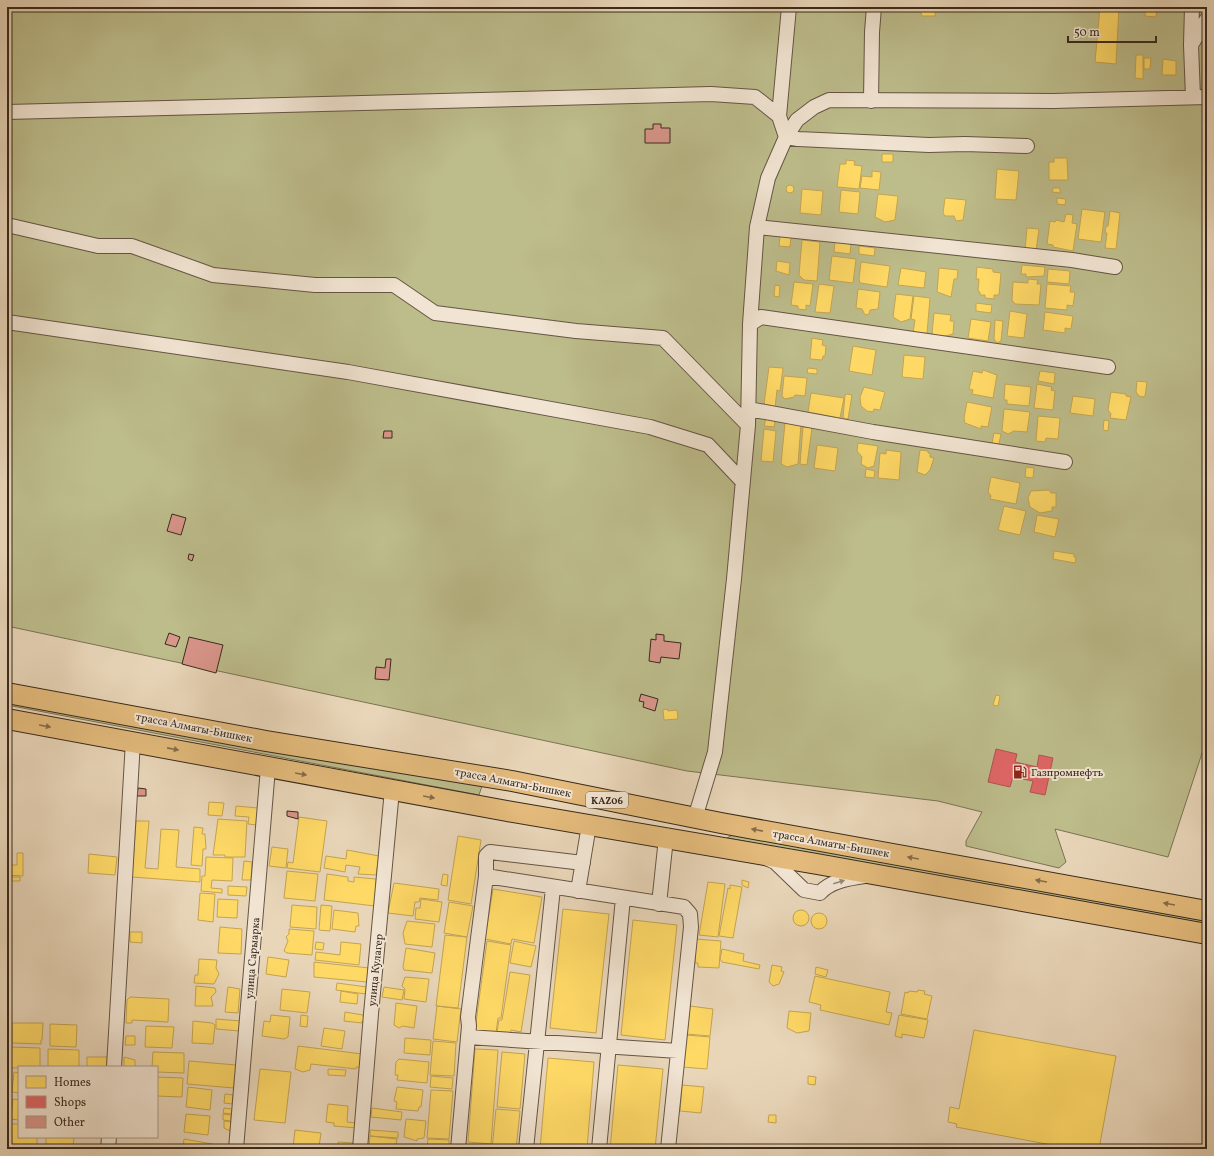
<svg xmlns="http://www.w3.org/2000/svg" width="1214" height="1156" font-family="Vollkorn,serif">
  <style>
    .green { fill: #bdbc8b; stroke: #7b7354 }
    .homes { fill: #ffd966; stroke: #c4a450 }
    .shops { fill: #e06666; stroke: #ae5450 }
    .building { fill: #d9968b; stroke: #392a1d }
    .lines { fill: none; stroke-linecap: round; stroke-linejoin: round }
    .minor-casing { stroke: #655544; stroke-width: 16 }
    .highway-casing { stroke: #392a1d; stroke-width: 22 }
    .minor { stroke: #f1e4d2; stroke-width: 14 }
    .highway { stroke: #e4bb7c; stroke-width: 20 }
    .oneway { fill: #866b48 }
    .oneway2 { fill: #958778 }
    .labels { text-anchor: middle; stroke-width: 4; stroke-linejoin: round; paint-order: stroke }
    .shield { fill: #f1e4d2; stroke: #706253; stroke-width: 1 }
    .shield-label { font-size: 10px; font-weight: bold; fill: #392a1d }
    .street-label { font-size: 11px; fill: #392a1d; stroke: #f1e4d2 }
    .poi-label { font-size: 11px; fill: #392a1d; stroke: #f1e4d2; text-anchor: start }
  </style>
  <rect width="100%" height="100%" fill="#e9d6b9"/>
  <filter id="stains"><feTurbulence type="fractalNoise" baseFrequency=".005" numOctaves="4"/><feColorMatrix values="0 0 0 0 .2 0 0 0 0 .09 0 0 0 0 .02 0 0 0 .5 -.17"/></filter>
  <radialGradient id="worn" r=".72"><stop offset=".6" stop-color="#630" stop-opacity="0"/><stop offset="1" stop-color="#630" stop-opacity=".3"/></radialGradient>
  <path class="green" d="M7,7H1207V738L1168,857L1055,829L1066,862L1059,868L966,846V841L982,812L938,801L687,771L7,626Z
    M7,698L482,786L479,795L7,705Z
    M734,834L1207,917V925L727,838Z"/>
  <path class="homes" d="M919,7H935V16H922Z
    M1100,7H1119L1116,64L1095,62Z
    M1146,7H1157L1156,17L1145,16Z
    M1136,55H1143V79L1135,78Z
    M1144,58H1151L1150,69H1144Z
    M1163,59L1176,61V75H1162Z
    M882,154H893V162H882Z
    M1054,158H1067L1068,180H1049V162H1054Z
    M846,160L855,161L854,165L862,166L859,189L837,187L840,164H846Z
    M997,169L1019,171L1016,200L995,199Z
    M872,171L881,172L879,190L860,188L862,176L872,177Z
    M786 189a4 4 0 1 1 8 0a4 4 0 1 1-8 0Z
    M1053,188H1060V193L1052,192Z
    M802,189L823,191L821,215L800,213Z
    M841,190L860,192L858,214L839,212Z
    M878,194L898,196L895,220L885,222L875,217Z
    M945,198L966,200L963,220L956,221L954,216H945L943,213Z
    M1057,198L1066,199L1065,205L1057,204Z
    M1082,209L1105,212L1101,242L1078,239Z
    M1110,211L1120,213L1116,249L1105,248L1107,233H1105L1106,226H1108Z
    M1066,214L1073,215L1072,223L1077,224L1073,251L1053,247V245L1047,244L1050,221L1055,222L1056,220L1064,222Z
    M1027,228L1039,229L1036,251L1025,250Z
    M780,236L791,237L790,247L779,246Z
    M802,240L820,242L817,281L804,280L799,275Z
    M835,242L851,244L850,254L834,252Z
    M859,246L875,248L874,256L859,254Z
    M832,256L856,259L853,283L829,280Z
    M777,261L790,263L789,275L776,271Z
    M861,262L890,266L887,287L860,283L859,279Z
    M1022,265L1045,267L1044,276L1026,277V274H1021Z
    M977,267L993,269V272L1001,273L999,295H994V299L985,298V295H980V292L978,291L979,279H976Z
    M901,268L926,272L924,288L898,285Z
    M939,268L958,270L957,279H954L951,297L937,292Z
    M1048,269L1070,271L1069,284L1047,282Z
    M1028,279L1038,280L1037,284H1041L1039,305L1015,304L1012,300L1013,282L1028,283Z
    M794,282L813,284L810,306L806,305V310L798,309V306L791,305Z
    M819,284L834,286L830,313L815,312Z
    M1047,284L1071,286L1070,292H1075L1073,306L1067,305V310L1045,308Z
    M775,285L780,286L779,297L774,296Z
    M858,289L880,292L878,309L870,310L869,314L865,315L862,309L856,308Z
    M896,294L913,296L910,319L901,322L893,317Z
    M914,296L930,298L927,333H913L915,320L911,319Z
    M976,303L992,305L991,313L976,311Z
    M1010,311L1027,314L1024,338L1007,336Z
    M1045,312L1073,316L1071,329L1065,328V333L1043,330Z
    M934,313L951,315L950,321H954L953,334L942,337L932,334Z
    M971,319L991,322L988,341L968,338Z
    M995,320L1003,321L1001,341L997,343L994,339Z
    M812,338L823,340L822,345L826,346L825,356H823L822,360L810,359Z
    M853,346L876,350L872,375L849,371Z
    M904,355L925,357L923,379L902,377Z
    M769,367L783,368L780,391L777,390L775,408L766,407L764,404Z
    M808,368L817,369V374L807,373Z
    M983,370L997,375L993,398L972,394L973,390L969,389L973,371L982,373Z
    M1040,371L1055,373L1054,384L1038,381Z
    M784,376L807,378L805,396L795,395L794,397L785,399L782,396Z
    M1137,381L1147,382L1145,396L1143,397L1139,396L1136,392Z
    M1005,384L1031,387L1029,406L1007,404V400H1004Z
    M1037,384L1052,387L1051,390L1055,391L1053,410L1034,408Z
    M864,387L885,392L880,410L874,409L873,412L867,411L861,406L860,397Z
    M1111,392L1126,394V396L1131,397L1126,420L1110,418L1111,414L1108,410Z
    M811,393L844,398L840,418L808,412Z
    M847,394L852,395L848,419L843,418L845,395Z
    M1073,396L1095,399L1093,416L1070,413Z
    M967,402L992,407L988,427L981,426V429L965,423L964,418Z
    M1004,409L1030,412L1027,432L1014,431L1008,434L1002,431Z
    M1038,416L1060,418L1058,439L1046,438L1045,442L1036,441Z
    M766,419L775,421L774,427L764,426Z
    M1104,420L1109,421L1108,431L1103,430Z
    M785,423L801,424L798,464L787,467L781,464Z
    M803,427L812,428L807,465L800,464Z
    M764,429L776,431L773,462L761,461Z
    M994,433L1001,434L999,444L992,443Z
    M858,443L878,446L874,466L868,468L861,464L862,457L857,451Z
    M817,445L838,448L835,471L814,468Z
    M886,450L901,452L899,480L878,478L880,453L886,454Z
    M920,450L928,451V453H930V457L934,458L930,470L925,475L917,472Z
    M1026,467L1034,468L1033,478L1025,477Z
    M866,469L875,471L874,478L865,477Z
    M991,477L1020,483L1016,504L990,499L991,496L988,492Z
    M1049,490L1051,493H1056V507H1052V511L1040,513L1030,507L1028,498L1031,491Z
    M1004,506L1026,511L1020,535L998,530Z
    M1037,515L1059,519L1055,537L1034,532Z
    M1054,551L1074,554V557H1076L1075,563L1053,559Z
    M996,695L1000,696L998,706L993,705Z
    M667,709L668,711L677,710L678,719L664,720L663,710Z
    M209,802L224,803L222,816L208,815Z
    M236,806L258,808L257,825L248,824L249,817L235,816Z
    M299,817L327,821L320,872L287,868L288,862L293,863Z
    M218,819L247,821L245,857H225V855H213Z
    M136,821H149L145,868L158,869L161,829L179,830L176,867L200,869V882L132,877Z
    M194,827L203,828L202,834H205L206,849H203L202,866L191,865Z
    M458,836L481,840L471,904L448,900Z
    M272,847L288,849L286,868L269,866Z
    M347,850L379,856L376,875L358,874L360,867L346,865L345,872L324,868L326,856L346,859Z
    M17,853H23V876L7,875V865H17Z
    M89,854L117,857L115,875L88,873Z
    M206,857L233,858L232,881L212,880L211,888L222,889V893L201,891L202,876H205Z
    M244,861L252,862L251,880H242Z
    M287,871L318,874L315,901L284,898Z
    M327,874L348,877V881L354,882V877L376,879L375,906L324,900Z
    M443,874L448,875L447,886L441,885Z
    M7,877H20V881H9V885H7Z
    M742,880L749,882L748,888L742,885Z
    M708,882L725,884L718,937L699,935Z
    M394,883L439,889L438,900L420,898L419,902H415L413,916L388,913Z
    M730,885L742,887L733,938L719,936L728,888L730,889Z
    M228,886L247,887L246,896L228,895Z
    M493,889L542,897L534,943L512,939L511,944L485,939Z
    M200,893L215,894L213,922L198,920Z
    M218,899L238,900L237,918L217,917Z
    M421,899L442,902L439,922L415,919L416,908H420Z
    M449,902L473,906L467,937L444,933Z
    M292,905L317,907L316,929L290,927Z
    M321,905L332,906L330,931L319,930Z
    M563,909L609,914L596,1033L550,1028Z
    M334,910L358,913L359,926H356L355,932L332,929Z
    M793 918a8 8 0 1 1 16 0a8 8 0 1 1-16 0Z
    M811 921a8 8 0 1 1 16 0a8 8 0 1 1-16 0Z
    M633,920L677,925L665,1040L621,1035Z
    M407,921L435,924L432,947L405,944L403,933Z
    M220,927L242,929L241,954L218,953Z
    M289,929L314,931L312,955L287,953L284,951L288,941L286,937L289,934Z
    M130,932H142V943L130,942Z
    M445,935L467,937L458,1008L436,1006Z
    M696,939L721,941L719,968L698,967V963H695Z
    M487,941L511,945L501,1018H498L496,1033L475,1030Z
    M514,941L536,946L531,967L510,963Z
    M316,942L324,943L323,950L315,949Z
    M341,942L361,944L359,965L315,960L316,952L340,955Z
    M406,948L435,953L432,973L404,970L403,967Z
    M722,949L744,954L743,961L760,965L759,969L722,962L720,959Z
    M268,957L289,960L286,977L266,974Z
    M199,959L217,960L216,968L219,974L214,984L194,983L195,975H198Z
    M314,962L369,968L367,982L314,977Z
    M772,965L782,967L781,971L784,972L779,984L773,986L769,982Z
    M816,967L828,970L826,977L815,974Z
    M510,972L530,975L521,1032L511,1030L510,1034L497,1032L499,1020H502Z
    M815,976L890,992L886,1012L892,1013L889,1025L820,1010L821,1005L809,1002Z
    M405,977L429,979L426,1002L404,999L405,989L402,986Z
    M337,983L367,987L366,994L336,990Z
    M196,986L215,988L216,992L211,997L213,1006H195Z
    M228,987L240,989L238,1013L225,1012Z
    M384,987L404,990L402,1000L382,997Z
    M282,989L310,992L307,1013L280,1010Z
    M918,990L925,991L924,994L932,996L927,1019L901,1014L905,992L908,993L909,991L917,992Z
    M341,991L358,994L357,1004L340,1002Z
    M130,997L169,999L168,1022L132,1020V1023H126L127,1000Z
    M396,1003L417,1006L414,1028L403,1026L399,1028L394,1025Z
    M437,1006L461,1009L457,1042L433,1039Z
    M690,1006L713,1009L710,1036L687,1034Z
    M789,1011L811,1013L809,1031L797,1033L787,1028Z
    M345,1012L363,1015V1017H365V1022L362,1021V1023L344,1021Z
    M271,1015L290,1017L288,1037L284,1039L262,1036L264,1021L270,1022Z
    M301,1015L308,1016L307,1027L300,1026Z
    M899,1015L928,1020L924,1038L902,1034V1038L895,1036Z
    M216,1019L241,1021L240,1031L216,1029Z
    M193,1021L212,1023L215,1025L213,1044L192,1043Z
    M12,1023H43L42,1040H41V1044L12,1043Z
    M50,1024L77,1025L76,1047L50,1046Z
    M146,1026L174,1027L172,1048L145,1047Z
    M324,1028L345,1031L342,1049L321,1046Z
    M974,1030L1116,1056L1099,1149H1073L956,1127L957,1124L948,1122L950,1107L959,1109Z
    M686,1035L710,1037L707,1069L683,1067Z
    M126,1036H135V1045H125Z
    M405,1038L431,1040L430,1055L404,1053Z
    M433,1041L456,1043L454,1076L430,1075Z
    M298,1046L362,1054L360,1067H356V1069L311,1064L310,1070L303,1072L295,1069Z
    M11,1047L40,1048V1067L10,1068Z
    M48,1049L79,1050V1067H48Z
    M475,1049L498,1050L491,1144L468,1142Z
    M153,1052L184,1053V1073L157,1072V1067H152Z
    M502,1052L525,1054L520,1109L497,1107Z
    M87,1057H107V1067H87Z
    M124,1057L135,1060V1067H124Z
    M548,1058L594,1062L587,1149H540Z
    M399,1059L429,1062L427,1083L397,1080L398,1075H395L396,1062Z
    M189,1061L236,1065L234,1088L187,1084Z
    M618,1065L663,1069L655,1149H610Z
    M260,1069L291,1072L285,1123L254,1120Z
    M328,1069L346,1070L345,1076L328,1075Z
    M7,1070H11L10,1080H7Z
    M14,1072L19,1073V1093L12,1092Z
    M431,1076L453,1078L452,1089L430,1087Z
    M808,1076L816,1077L815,1085L808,1084Z
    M157,1077L183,1078L182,1097L157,1096Z
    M682,1085L704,1087L701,1113L680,1111Z
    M188,1087L212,1090L210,1110L186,1107Z
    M397,1087L423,1090L421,1107H419L418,1111L396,1109L397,1102L394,1101Z
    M431,1090L453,1091L449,1139L427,1138Z
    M225,1094L233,1095L232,1104L224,1103Z
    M13,1099L19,1100V1120L11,1119Z
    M328,1104L348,1106L347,1122L357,1123V1128L334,1126V1123L326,1122Z
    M224,1108L232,1109L231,1114L223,1113Z
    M372,1108L402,1112L401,1120L371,1117Z
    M496,1109L520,1111L516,1149H492Z
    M186,1114L210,1116L208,1135L184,1132Z
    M223,1114L231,1115V1121L223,1120Z
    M769,1115H776V1123L768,1122Z
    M406,1119L426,1121L424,1138L417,1139V1141L404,1137Z
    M224,1121L231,1122L230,1131L224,1128Z
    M9,1124H19V1137H37V1146H8Z
    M295,1130L321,1133L319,1147L316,1149L293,1148Z
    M370,1130L398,1132V1138L370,1136Z
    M370,1136L397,1139L396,1145L401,1146L400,1149H377V1147L369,1146Z
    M46,1137H74L73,1147L46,1146Z
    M184,1139L229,1147V1149H183Z
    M428,1139L449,1140V1149H427Z
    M338,1142L353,1143V1149H333V1146H338Z
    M467,1145L490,1147V1149H467Z"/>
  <path class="shops" d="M996,749L1017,754L1015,762L1037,767L1039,755L1053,758L1045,795L1030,792L1033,781L1013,777L1010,787L988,782Z"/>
  <path class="building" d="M653,124H661V128H670V143H645V129H653Z
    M384,431H392V438H383Z
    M172,514L186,518L181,535L167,531Z
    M189,554L194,555L192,561L188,559Z
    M169,633L180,637L176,647L165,644Z
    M656,634L664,635V641L681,643L679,659L661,657L660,663L649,661L651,639L656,640Z
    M189,637L223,645L216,673L182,664Z
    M386,659H391L389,680L375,679L376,667L385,668Z
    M641,694L658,699L655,711L643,707L644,702L639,701Z
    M138,788L146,789V796H137Z
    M287,811L298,812V819L287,816Z"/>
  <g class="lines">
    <g class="minor-casing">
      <path id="minor" d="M1192,7L1191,45L1193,97
        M1191,45L1207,19
        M871,101L872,32L874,7
        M7,112L711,94L755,97L779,116L786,137L798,139L929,145L965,144L1027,146
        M779,116L789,7
        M7,225L98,246H132L213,275L315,285H394L435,313L576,331L663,338L748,425
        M757,227L1072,260L1115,267
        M7,322L348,372L650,427L708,445L743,482
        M750,324L761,317L1108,367
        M749,409L873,432L1065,462
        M695,818L715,752L734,579L748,425L750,324L757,227L768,178L786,137L797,120L814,107L829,100L1053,101L1207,97
        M766,858L775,862L804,890L820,893C830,881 850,878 865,876
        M486,876L684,907L690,914L691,927L668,1149
        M578,891L589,825
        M659,904L666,838
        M468,1037L678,1051
        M114,1067L133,741
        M108,1149L109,1137
        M236,1149L268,768
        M360,1149L371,1014L392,790
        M458,1149L469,1026L468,1017L486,876V856L490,852L583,863
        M526,1149L553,888
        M599,1149L623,898"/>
    </g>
    <g class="highway-casing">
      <path id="highway" d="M7,693L266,741L512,781L721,823L1207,911
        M7,719L507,811L817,864L1207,934"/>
    </g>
    <use href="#minor" class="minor"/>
    <use href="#highway" class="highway"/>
  </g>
  <defs><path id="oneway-solid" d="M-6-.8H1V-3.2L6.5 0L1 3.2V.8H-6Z"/></defs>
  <g class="oneway">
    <use href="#oneway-solid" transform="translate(45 726) rotate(10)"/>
    <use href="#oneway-solid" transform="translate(173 749) rotate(11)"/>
    <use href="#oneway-solid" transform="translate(301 774) rotate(10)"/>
    <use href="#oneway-solid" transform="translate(429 797) rotate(10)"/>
    <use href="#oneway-solid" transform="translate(757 830) rotate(-169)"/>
    <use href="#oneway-solid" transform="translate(913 858) rotate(-170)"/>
    <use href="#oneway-solid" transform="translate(1041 881) rotate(-170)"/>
    <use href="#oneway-solid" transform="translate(1169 904) rotate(-170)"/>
  </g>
  <use class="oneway2" href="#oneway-solid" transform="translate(839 882) rotate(-17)"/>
  <defs>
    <g id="fuel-bare" transform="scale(1.08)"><path d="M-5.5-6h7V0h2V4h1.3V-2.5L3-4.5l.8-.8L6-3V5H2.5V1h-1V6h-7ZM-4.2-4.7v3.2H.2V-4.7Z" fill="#8f2418" stroke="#f1e4d2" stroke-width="2.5" paint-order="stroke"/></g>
  </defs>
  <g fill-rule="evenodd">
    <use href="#fuel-bare" x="1020" y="772"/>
  </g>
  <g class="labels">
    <rect class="shield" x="586" y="792" width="42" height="16" rx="3"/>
    <g class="shield-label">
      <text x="607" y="804">KАZ06</text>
    </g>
    <g class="street-label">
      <text transform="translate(194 727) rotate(11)" y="4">трасса Алматы-Бишкек</text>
      <text transform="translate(513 782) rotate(11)" y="4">трасса Алматы-Бишкек</text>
      <text transform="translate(831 843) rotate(10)" y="4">трасса Алматы-Бишкек</text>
      <text transform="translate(252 958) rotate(-85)" y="4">улица Сарыарка</text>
      <text transform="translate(375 970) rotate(-84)" y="4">улица Кулагер</text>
    </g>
    <g class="poi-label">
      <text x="1031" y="776">Газпромнефть</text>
    </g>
  </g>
  <rect width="1214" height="1156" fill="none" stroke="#e9d6b9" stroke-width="24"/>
  <rect x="8" y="8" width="1198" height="1140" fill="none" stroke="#392a1d" stroke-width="2"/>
  <rect x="12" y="12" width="1190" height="1132" fill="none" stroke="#392a1d"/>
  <rect x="18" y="1066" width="140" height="72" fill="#f1e4d2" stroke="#a79a8a"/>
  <rect x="26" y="1076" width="20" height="12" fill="#ffd966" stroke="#a79a8a"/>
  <text x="54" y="1086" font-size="12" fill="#392a1d">Homes</text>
  <rect x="26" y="1096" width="20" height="12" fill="#e06666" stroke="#a79a8a"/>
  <text x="54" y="1106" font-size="12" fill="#392a1d">Shops</text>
  <rect x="26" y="1116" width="20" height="12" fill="#d9968b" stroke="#a79a8a"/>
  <text x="54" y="1126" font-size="12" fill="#392a1d">Other</text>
  <path d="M1068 36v6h88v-6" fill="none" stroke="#392a1d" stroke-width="2"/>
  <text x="1074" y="36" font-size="12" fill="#392a1d" stroke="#f1e4d2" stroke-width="3" paint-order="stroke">50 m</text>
  <rect width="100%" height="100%" filter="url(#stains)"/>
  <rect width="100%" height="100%" fill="url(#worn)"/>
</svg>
